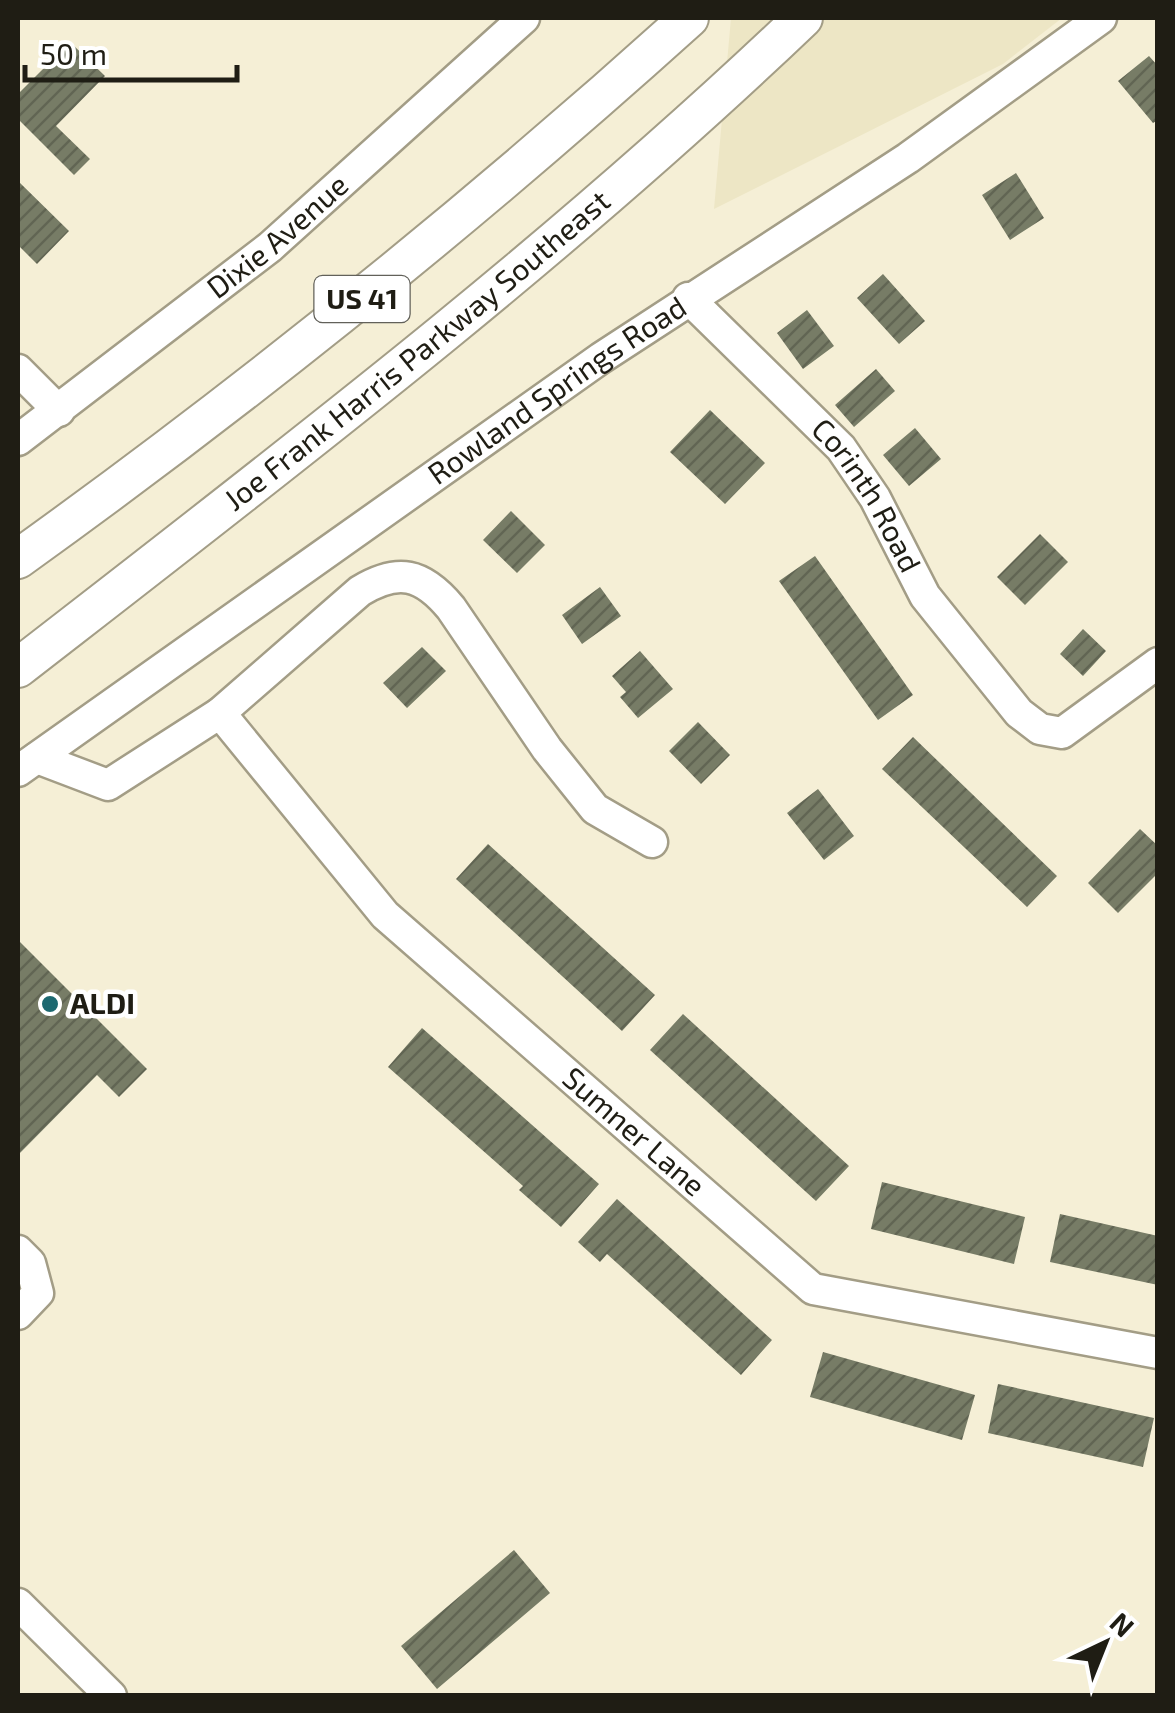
<svg xmlns="http://www.w3.org/2000/svg" width="1175" height="1713" font-family="'Exo 2',sans-serif">
  <style>
    .built { fill: #ede6c5 }
    .building { fill: url(#building-hatch) }
    .lines { fill: none; stroke-linecap: round; stroke-linejoin: round }
    .minor-casing { stroke: #a39d86; stroke-width: 35 }
    .major-casing { stroke: #a39d86; stroke-width: 42 }
    .minor { stroke: #fff; stroke-width: 30 }
    .major { stroke: #fff; stroke-width: 38 }
    .poi-dot { fill: #1c6870; stroke: #fff; stroke-width: 4 }
    .labels { text-anchor: middle; stroke-width: 9; stroke-linejoin: round; paint-order: stroke }
    .shield { fill: #fff; stroke: #62615a; stroke-width: 2.5 }
    .shield-label { font-size: 28px; font-weight: bold; fill: #1f1d14 }
    .street-label { font-size: 30px; fill: #1f1d14; stroke: #fff }
    .poi-label { font-size: 30px; font-weight: bold; fill: #1f1d14; stroke: #fff; text-anchor: start }
  </style>
  <defs>
    <pattern id="building-hatch" width="6" height="6" patternUnits="userSpaceOnUse" patternTransform="scale(2.5)"><rect width="6" height="6" fill="#777c66"/><path d="M-1 1l2-2M0 6l6-6M5 7l2-2" fill="none" stroke="#616553"/></pattern>
  </defs>
  <rect width="100%" height="100%" fill="#f5efd6"/>
  <path class="built" d="M731,18H1062L1003,64L714,209Z"/>
  <path class="building" d="M70,42L105,76L56,126L90,159L74,175L18,119V94Z
    M1149,56L1158,66V120L1153,123L1118,81Z
    M1016,173L1044,218L1010,240L982,195Z
    M18,181L69,231L37,264L18,245Z
    M883,274L925,321L899,344L857,298Z
    M807,310L834,346L803,369L777,333Z
    M876,369L895,391L854,427L835,405Z
    M710,410L765,463L725,504L670,452Z
    M915,428L941,459L909,486L883,455Z
    M511,511L545,545L517,573L483,540Z
    M1040,534L1068,562L1025,605L997,577Z
    M815,556L913,695L878,720L779,581Z
    M600,587L621,616L582,644L562,615Z
    M1083,629L1106,651L1083,676L1060,654Z
    M422,647L446,671L407,708L383,683Z
    M640,651L673,689L638,718L620,697L626,692L612,676Z
    M698,722L730,755L701,784L669,751Z
    M913,737L1057,876L1027,907L882,769Z
    M818,789L854,836L824,860L787,813Z
    M1140,829L1158,846V873L1118,913L1088,883Z
    M488,844L655,995L622,1031L456,879Z
    M18,940L147,1069L119,1097L97,1075L18,1155Z
    M683,1014L849,1166L816,1201L650,1050Z
    M422,1028L599,1184L561,1227L519,1190L523,1186L388,1067Z
    M882,1182L1025,1217L1014,1264L871,1229Z
    M617,1199L772,1340L741,1375L607,1254L600,1262L578,1242Z
    M1060,1214L1158,1236V1285L1050,1262Z
    M823,1352L975,1395L962,1440L810,1397Z
    M998,1384L1154,1418L1143,1467L988,1433Z
    M514,1550L550,1593L437,1689L401,1646Z"/>
  <g class="lines">
    <g class="minor-casing">
      <g id="minor">
        <path id="s1" d="M688,298L841,448L875,498L925,596L1019,713L1040,729L1062,733L1158,663"/>
        <path d="M18,370L59,411"/>
        <path id="s2" d="M18,440L270,247L524,18"/>
        <path d="M220,713L360,591C398,568 422,573 451,608L547,749L595,809L652,842"/>
        <path id="s3" d="M37,758L108,785L220,713L385,915L813,1289L1158,1353"/>
        <path id="s4" d="M18,771L601,358L908,158L1101,18"/>
        <path d="M18,1251L30,1263L38,1293L18,1314"/>
        <path d="M18,1604L111,1696"/>
      </g>
    </g>
    <g class="major-casing">
      <g id="major">
        <path d="M18,559C252,391 475,211 689,18"/>
        <path id="s5" d="M18,668C286,460 557,253 803,18"/>
      </g>
    </g>
    <use href="#minor" class="minor"/>
    <use href="#major" class="major"/>
  </g>
  <circle class="poi-dot" cx="50" cy="1004" r="10"/>
  <g class="labels">
    <rect class="shield" x="314.5" y="276" width="95" height="46" rx="8"/>
    <g class="shield-label">
      <text x="362" y="309">US 41</text>
    </g>
    <g class="street-label">
      <text dy="10" stroke="none"><textPath href="#s2" startOffset="330">Dixie Avenue</textPath></text>
      <text dy="10" stroke="none"><textPath href="#s5" startOffset="510">Joe Frank Harris Parkway Southeast</textPath></text>
      <text dy="10" stroke="none"><textPath href="#s4" startOffset="660">Rowland Springs Road</textPath></text>
      <text dy="10" stroke="none"><textPath href="#s1" startOffset="268">Corinth Road</textPath></text>
      <text dy="10" stroke="none"><textPath href="#s3" startOffset="800">Sumner Lane</textPath></text>
    </g>
    <g class="poi-label">
      <text x="70" y="1014">ALDI</text>
    </g>
  </g>
  <rect width="1175" height="1713" fill="none" stroke="#1f1d14" stroke-width="40"/>
  <g transform="translate(1105 1643) rotate(43)" stroke="#ffffff" stroke-width="8" paint-order="stroke">
  <path d="M0-8L18 38L0 25L-18 38Z" fill="#1f1d14"/>
  <text y="-15" font-size="28" font-weight="bold" text-anchor="middle" fill="#1f1d14">N</text>
  </g>
  <path d="M25 65v15h212v-15" fill="none" stroke="#1f1d14" stroke-width="5"/>
  <text x="40" y="65" font-size="30" fill="#1f1d14" stroke="#ffffff" stroke-width="8" paint-order="stroke">50 m</text>
</svg>
